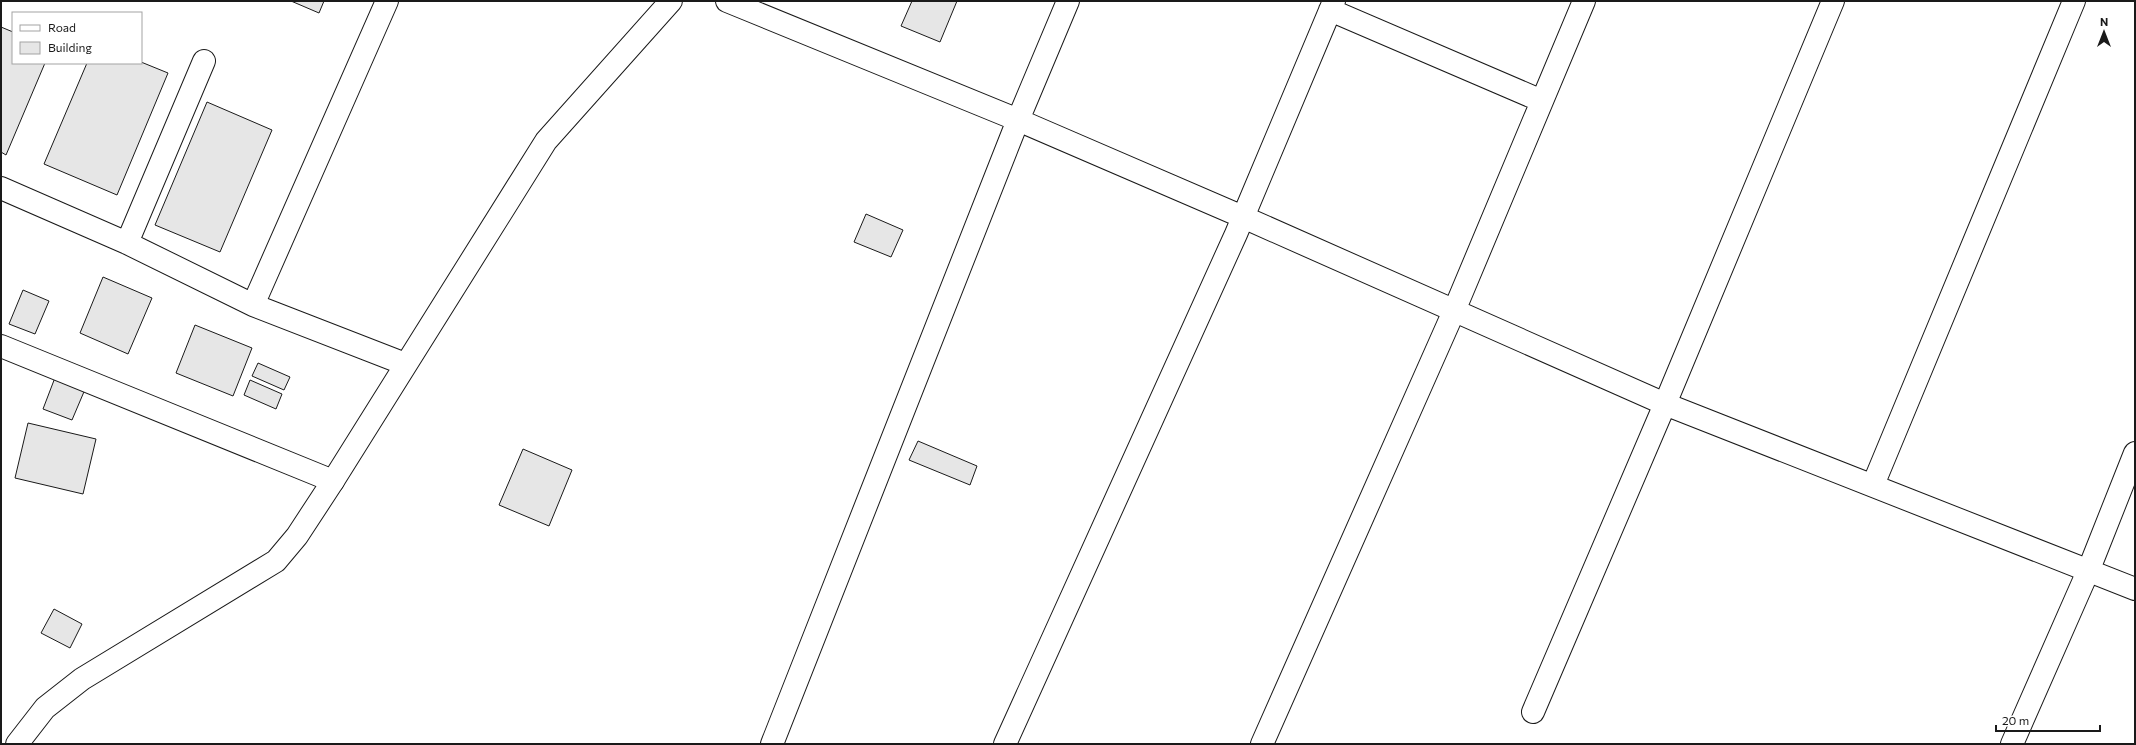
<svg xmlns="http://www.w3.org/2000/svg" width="2136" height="745" font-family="Commissioner,sans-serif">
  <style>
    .building { fill: #e6e6e6; stroke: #1a1a1a }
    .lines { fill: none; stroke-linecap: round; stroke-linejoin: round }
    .minor-casing { stroke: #1a1a1a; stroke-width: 24 }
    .secondary-casing { stroke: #1a1a1a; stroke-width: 24 }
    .minor { stroke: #fff; stroke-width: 22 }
    .secondary { stroke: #fff; stroke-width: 22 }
  </style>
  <rect width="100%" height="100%" fill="#fff"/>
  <path class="building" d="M291,1H324L319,13Z
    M912,1H957L940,42L901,26Z
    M1,27L13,32V63H45L6,155L1,152Z
    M141,62L168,73L117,195L44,164L87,63Z
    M207,102L272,130L220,252L155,225Z
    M866,214L903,230L891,257L854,242Z
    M103,277L152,298L128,354L80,333Z
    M23,290L49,301L35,334L9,324Z
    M195,325L252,348L233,396L176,373Z
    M258,363L290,377L284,390L252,376Z
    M56,375L86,387L72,420L43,409Z
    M250,380L282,394L276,409L244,395Z
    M28,423L96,439L83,494L15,478Z
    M918,441L977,466L970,485L909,460Z
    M523,449L572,470L549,526L499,505Z
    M54,609L82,624L70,648L41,633Z"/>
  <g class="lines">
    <g class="minor-casing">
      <path id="minor" d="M727,1L1018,120L1243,217L1665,404L2135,589
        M1330,10L1542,101
        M1,188L127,243L253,305L405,364
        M127,243L204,61
        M253,305L387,1
        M1,346L333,481
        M1873,485L2074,1
        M1533,712L1665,404L1833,1
        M772,744L1018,120L1068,1
        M1005,744L1236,234L1334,1
        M1262,744L1454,311L1584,1
        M2012,744L2089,569L2135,453"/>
    </g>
    <g class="secondary-casing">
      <path id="secondary" d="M17,744L45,708L82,679L276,561L297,536L333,481L546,141L671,1"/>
    </g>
    <use href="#minor" class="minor"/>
    <use href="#secondary" class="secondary"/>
  </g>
  <rect width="2136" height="745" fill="none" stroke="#1a1a1a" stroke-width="4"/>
  <rect x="12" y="12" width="130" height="52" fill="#ffffff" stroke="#a3a3a3"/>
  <rect x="20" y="25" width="20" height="6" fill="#ffffff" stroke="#a3a3a3"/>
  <text x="48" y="32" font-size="12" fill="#1a1a1a">Road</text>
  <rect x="20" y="42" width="20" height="12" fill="#e6e6e6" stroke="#a3a3a3"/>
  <text x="48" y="52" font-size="12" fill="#1a1a1a">Building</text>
  <g transform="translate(2104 32)" stroke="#ffffff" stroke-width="3" paint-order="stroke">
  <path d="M0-3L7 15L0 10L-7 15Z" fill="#1a1a1a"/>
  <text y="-6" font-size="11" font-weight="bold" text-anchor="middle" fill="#1a1a1a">N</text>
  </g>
  <path d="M1996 725v6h104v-6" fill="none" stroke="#1a1a1a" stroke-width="2"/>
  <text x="2002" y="725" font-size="12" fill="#1a1a1a" stroke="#ffffff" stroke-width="3" paint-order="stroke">20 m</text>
</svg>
